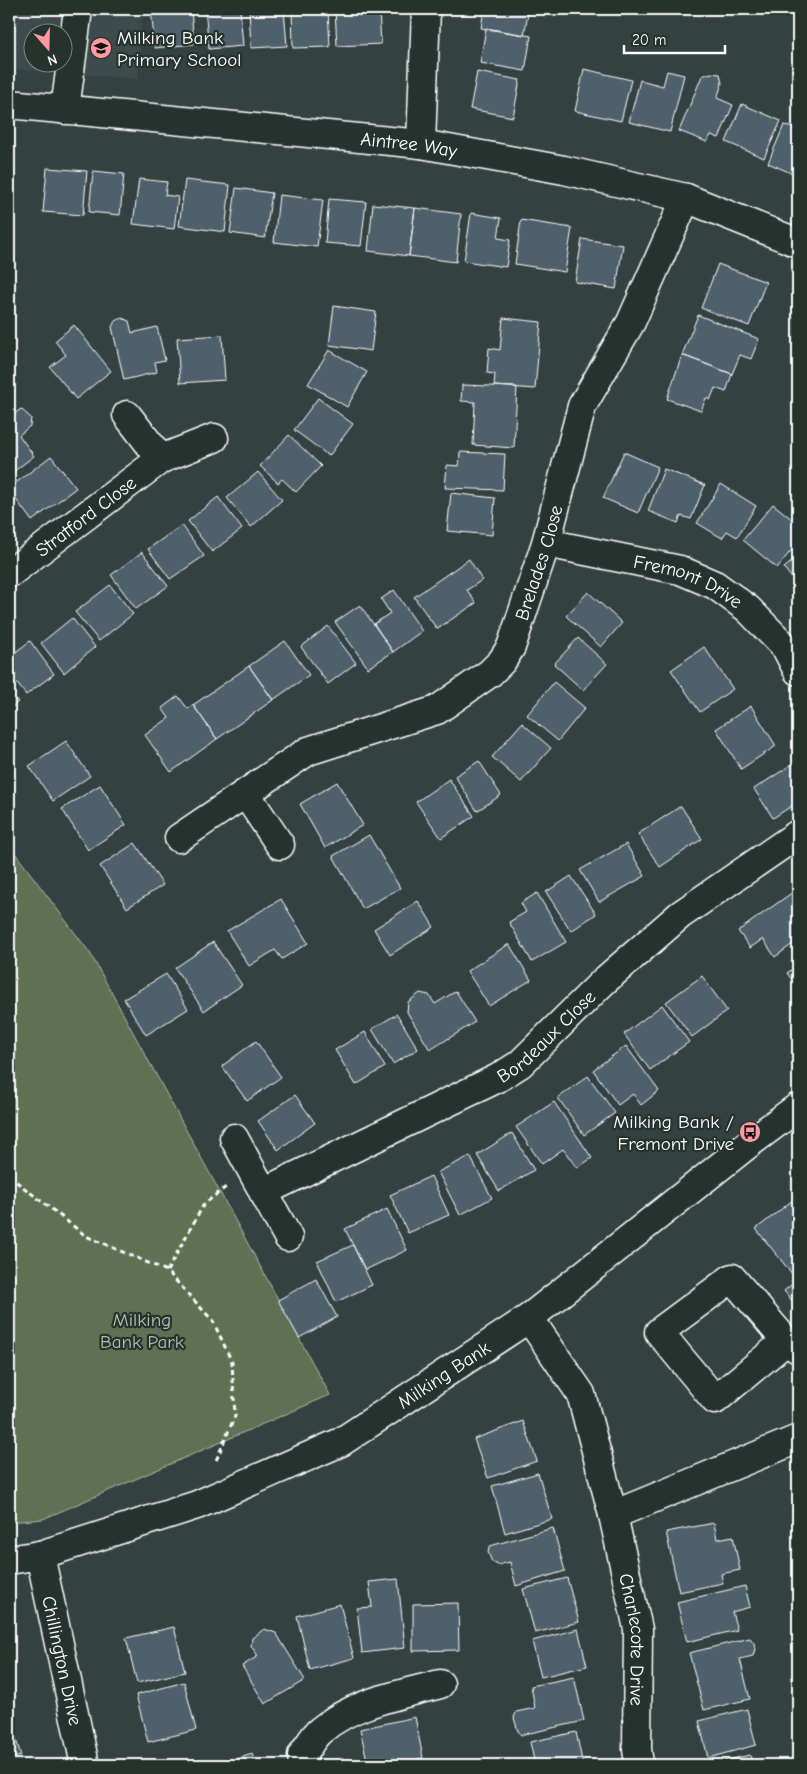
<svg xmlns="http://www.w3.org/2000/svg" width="807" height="1774" font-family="'Comic Neue',sans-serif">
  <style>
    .built { fill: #3c4b4e; fill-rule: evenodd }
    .green { fill: #5f7053; stroke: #afb8a9 }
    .building { fill: #50616d; stroke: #fff }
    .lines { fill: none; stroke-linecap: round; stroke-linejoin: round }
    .minor-casing { stroke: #fff; stroke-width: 31 }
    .path { stroke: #fff; stroke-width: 3; stroke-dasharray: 5 4; stroke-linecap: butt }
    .minor { stroke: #26332d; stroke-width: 28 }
    .labels { text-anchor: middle; stroke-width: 4.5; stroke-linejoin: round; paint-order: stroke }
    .poi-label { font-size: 19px; fill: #fff; stroke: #26332d; text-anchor: start }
    .street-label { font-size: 19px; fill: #fff; stroke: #26332d }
    .park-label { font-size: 19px; fill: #b7bfb2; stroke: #26332d }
  </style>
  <rect width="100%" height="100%" fill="#334140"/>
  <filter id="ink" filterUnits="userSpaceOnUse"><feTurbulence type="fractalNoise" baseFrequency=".02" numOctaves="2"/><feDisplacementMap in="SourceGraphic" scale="10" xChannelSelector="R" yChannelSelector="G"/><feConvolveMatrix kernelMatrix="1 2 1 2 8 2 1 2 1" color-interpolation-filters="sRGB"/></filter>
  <g filter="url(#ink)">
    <path class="built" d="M9,9H142L138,79L9,69ZM32,32H62V62H32Z"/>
    <path class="green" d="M9,845L90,953L330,1395L43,1519L9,1522Z"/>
    <path class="building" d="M151,9H191L194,44L155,48Z
      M205,9H240L243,46L209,49Z
      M249,9H284L287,46L251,48Z
      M292,9H328L330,47L293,48Z
      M335,9H379L381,44L337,46Z
      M484,9H529L524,35L481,28Z
      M486,28L531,36L525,71L480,63Z
      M584,69L631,80L621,121L575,111Z
      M667,71L684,75L670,132L629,122L640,80L663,86Z
      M477,72L520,80L513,117L470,109Z
      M711,73L720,74L722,84L717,98L733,105L719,138L711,135L707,142L679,131L702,76Z
      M742,104L781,121L764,158L726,142Z
      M784,125L798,130V176L768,163Z
      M47,168L87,171L83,215L43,212Z
      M93,171L124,174L120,215L89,212Z
      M139,179L167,182L165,195L178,197L174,229L133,224Z
      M185,180L230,185L225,232L179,226Z
      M236,188L272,193L265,238L230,233Z
      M279,195L323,200L317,247L274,242Z
      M329,199L366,202L361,246L325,243Z
      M373,204L415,208L409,256L368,251Z
      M415,208L461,214L456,262L409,256Z
      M471,213L501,218L498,238L510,240L506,267L464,261Z
      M521,220L572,228L565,272L515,264Z
      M582,239L623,245L616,289L575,282Z
      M718,264L766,282L749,326L701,308Z
      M334,306L376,312L371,351L329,345Z
      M698,315L759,339L751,359L740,355L732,374L682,355Z
      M122,318L129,321L132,333L157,327L165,360L155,362L157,372L124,380L112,327L115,321Z
      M503,318L541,322L535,389L494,386L495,374L487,373L489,348L500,350Z
      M74,325L111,371L76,399L50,367L66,355L55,341Z
      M222,335L225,380L180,383L177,338Z
      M329,350L367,372L347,407L308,384Z
      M682,355L732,374L726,392L715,388L710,400L706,398L701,411L667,399Z
      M462,385L517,387L514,448L473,445L475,402L461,401Z
      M318,398L353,424L329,456L294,430Z
      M21,409L31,418L30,426L19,435L34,456L9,475V418Z
      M289,435L321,466L296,492L282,479L278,483L260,466Z
      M460,452L505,454L503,490L445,488L447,465L459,466Z
      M624,452L658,467L638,513L603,498Z
      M51,456L76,488L32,521L9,490V488Z
      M664,469L705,485L691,519L681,516L678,523L648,511Z
      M258,472L282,500L251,527L227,498Z
      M721,484L756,506L737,537L727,531L722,538L697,523Z
      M451,493L495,498L492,535L447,531Z
      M218,497L242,529L212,552L188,521Z
      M773,504L798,524V542L777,568L743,540Z
      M182,525L204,556L170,579L148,549Z
      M142,552L168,586L136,609L111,575Z
      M798,557V586L784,568Z
      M469,559L482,580L467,590L476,603L437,629L414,597Z
      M110,585L133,614L99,641L75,612Z
      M394,590L422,631L393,652L374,624L390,613L381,599Z
      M588,592L622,623L601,647L566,616Z
      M360,605L393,652L368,668L335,622Z
      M72,618L95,647L64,673L41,643Z
      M328,626L356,663L328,684L301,647Z
      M578,638L607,664L583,690L554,664Z
      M30,641L54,674L26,695L9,673V657Z
      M285,641L309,675L273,700L249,666Z
      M704,647L733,689L700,712L671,670Z
      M249,666L273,700L217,739L193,705Z
      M554,682L585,708L558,741L527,715Z
      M9,690L18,702L9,710Z
      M178,696L188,709L193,705L217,739L171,772L145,735L169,718L162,708Z
      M751,706L776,746L741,769L716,729Z
      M522,723L551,748L521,782L492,757Z
      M66,741L90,776L53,801L29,766Z
      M479,761L501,795L477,811L455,776Z
      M794,763L798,769V802L773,818L754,789Z
      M449,779L474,816L441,838L416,802Z
      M337,782L363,825L325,848L300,804Z
      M100,785L126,825L88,850L62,809Z
      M681,806L702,839L660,867L638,834Z
      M369,835L400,888L363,909L333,856Z
      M135,843L163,885L127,908L100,866Z
      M626,844L645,876L599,902L580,870Z
      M571,876L596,914L571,931L546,892Z
      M793,892L798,900V940L775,957L763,939L750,948L738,931Z
      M537,893L566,942L532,962L509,922L526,912L521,903Z
      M281,899L308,943L282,959L275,950L249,966L227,931Z
      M418,901L434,927L390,955L374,929Z
      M213,942L242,985L204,1011L175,968Z
      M509,944L531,980L489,1006L467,971Z
      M798,965V988L787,973Z
      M166,974L188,1009L146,1035L124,999Z
      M702,976L727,1011L692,1037L666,1002Z
      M456,991L475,1022L430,1050L407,1012L408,1002L420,993L429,995L435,1004Z
      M662,1005L689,1042L650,1070L624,1034Z
      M397,1014L418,1049L393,1064L372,1029Z
      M365,1032L385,1067L356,1085L335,1050Z
      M256,1041L281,1077L247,1101L222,1066Z
      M626,1046L659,1091L641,1105L633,1094L618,1105L593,1070Z
      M588,1076L615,1113L584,1135L558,1098Z
      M295,1095L315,1123L278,1150L258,1121Z
      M554,1102L592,1158L577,1168L563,1149L542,1164L516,1127Z
      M512,1133L534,1170L499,1191L477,1155Z
      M470,1156L492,1198L460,1215L438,1172Z
      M431,1176L449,1215L408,1233L390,1195Z
      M798,1196V1308L784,1291L797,1280L756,1229Z
      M387,1209L407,1250L365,1270L345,1229Z
      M353,1245L372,1285L336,1302L317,1261Z
      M316,1279L337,1317L299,1338L278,1300Z
      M523,1421L537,1461L488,1478L474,1439Z
      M538,1473L552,1519L505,1533L492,1486Z
      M714,1523L717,1539L733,1536L740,1570L721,1574L723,1583L679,1592L666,1532Z
      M553,1528L565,1571L516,1586L510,1562L498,1565L492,1562L488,1552L490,1546Z
      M567,1578L579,1622L535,1633L523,1589Z
      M398,1579L405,1648L362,1653L357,1608L372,1607L369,1582Z
      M745,1586L750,1607L732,1612L737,1630L687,1642L677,1602Z
      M458,1603L459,1650L413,1651V1604Z
      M340,1604L354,1658L310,1670L297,1616Z
      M174,1627L185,1672L137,1683L126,1638Z
      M264,1629L276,1633L305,1680L265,1704L242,1666L258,1656L251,1646L252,1638Z
      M578,1629L587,1666L541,1677L532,1641Z
      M750,1638L754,1643L755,1649L753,1656L740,1659L750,1699L704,1710L689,1653Z
      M574,1677L584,1721L521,1735L518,1731L514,1718L516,1712L535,1708L531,1686Z
      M184,1682L196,1730L148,1742L136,1695Z
      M747,1709L756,1745L708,1758L699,1721Z
      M9,1716L21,1756L9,1759Z
      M415,1717L423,1758L388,1765H368L360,1729Z
      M576,1732L583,1765H535L530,1742Z
      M252,1754L256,1765H229L228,1762Z
      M750,1755L753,1765H710V1764Z"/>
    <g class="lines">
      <g class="minor-casing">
        <g id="minor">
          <path id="s1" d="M9,104L421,144L564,170L686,198L798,243"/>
          <path d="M65,110L78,9"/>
          <path d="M421,144L426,9"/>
          <path d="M127,415L161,459"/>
          <path id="s2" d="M546,543L680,570L715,585L748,609L786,648L798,671"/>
          <path id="s3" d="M9,572L10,573L161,459L214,438"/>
          <path d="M246,794L280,845"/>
          <path id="s4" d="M179,838L308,751L437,710L490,673L502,661L511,647L546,543L582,406L631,322L686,198"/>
          <path d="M234,1138L288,1237"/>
          <path id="s5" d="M263,1192L498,1078L520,1064L603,982L680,915L798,834"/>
          <path id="s6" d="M529,1318L581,1394L613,1515L638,1629L637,1749L639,1765"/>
          <path d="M786,1341L715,1400L659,1332L732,1278L786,1341L798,1349"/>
          <path d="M613,1515L798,1439"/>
          <path id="s7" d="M40,1555L85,1765"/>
          <path id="s8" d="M9,1560L40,1555L197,1505L341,1442L529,1318L747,1145L798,1107"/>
          <path d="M303,1765L302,1755C308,1747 313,1736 321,1730C354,1702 400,1695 440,1684"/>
        </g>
      </g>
      <path class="path" d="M9,1176L86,1236L167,1271L213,1321L232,1362L235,1416L215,1463
        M167,1271L204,1204L226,1187"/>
      <use href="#minor" class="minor"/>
    </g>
  </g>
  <defs>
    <g id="school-disc" transform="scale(1.125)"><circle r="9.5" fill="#ff9aa2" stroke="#26332d"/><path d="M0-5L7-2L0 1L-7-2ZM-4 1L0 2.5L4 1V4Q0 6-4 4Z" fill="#111"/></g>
    <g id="bus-disc" transform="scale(1.125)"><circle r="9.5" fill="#ff9aa2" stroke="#26332d"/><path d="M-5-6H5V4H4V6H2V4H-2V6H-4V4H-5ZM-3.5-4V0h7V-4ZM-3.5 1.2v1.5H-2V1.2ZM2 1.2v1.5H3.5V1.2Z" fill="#111"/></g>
  </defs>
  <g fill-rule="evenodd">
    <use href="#school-disc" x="101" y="48"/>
    <use href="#bus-disc" x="750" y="1132"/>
  </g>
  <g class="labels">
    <g class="poi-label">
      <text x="117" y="44">Milking Bank<tspan x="117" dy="22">Primary School</tspan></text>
      <text x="734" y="1128" text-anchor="end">Milking Bank /<tspan x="734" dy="22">Fremont Drive</tspan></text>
    </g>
    <g class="street-label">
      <text dy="7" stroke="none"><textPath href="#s1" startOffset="402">Aintree Way</textPath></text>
      <text dy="7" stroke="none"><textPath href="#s3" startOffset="96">Stratford Close</textPath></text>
      <text dy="7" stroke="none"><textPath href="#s4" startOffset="478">Brelades Close</textPath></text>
      <text dy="7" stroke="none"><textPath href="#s2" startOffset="148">Fremont Drive</textPath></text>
      <text dy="7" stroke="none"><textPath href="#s5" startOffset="325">Bordeaux Close</textPath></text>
      <text dy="7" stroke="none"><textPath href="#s8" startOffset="476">Milking Bank</textPath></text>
      <text dy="7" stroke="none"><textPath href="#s6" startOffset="344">Charlecote Drive</textPath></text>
      <text dy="7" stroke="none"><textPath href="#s7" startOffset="108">Chillington Drive</textPath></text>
    </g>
    <g class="park-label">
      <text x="142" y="1326">Milking<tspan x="142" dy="22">Bank Park</tspan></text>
    </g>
  </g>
  <rect width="807" height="1774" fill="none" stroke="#26332d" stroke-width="30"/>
  <rect x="15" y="15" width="777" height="1744" fill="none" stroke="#fff" stroke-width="2" filter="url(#ink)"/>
  <g transform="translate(48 48) rotate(160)"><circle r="24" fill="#26332d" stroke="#7d8581"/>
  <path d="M0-4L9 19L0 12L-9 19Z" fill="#ff9aa2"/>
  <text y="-8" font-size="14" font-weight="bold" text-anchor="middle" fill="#ffffff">N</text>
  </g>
  <path d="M624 45v8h101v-8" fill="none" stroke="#ffffff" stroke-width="2.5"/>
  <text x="632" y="45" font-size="15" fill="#ffffff" stroke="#26332d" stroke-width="4" paint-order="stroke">20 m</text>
</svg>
